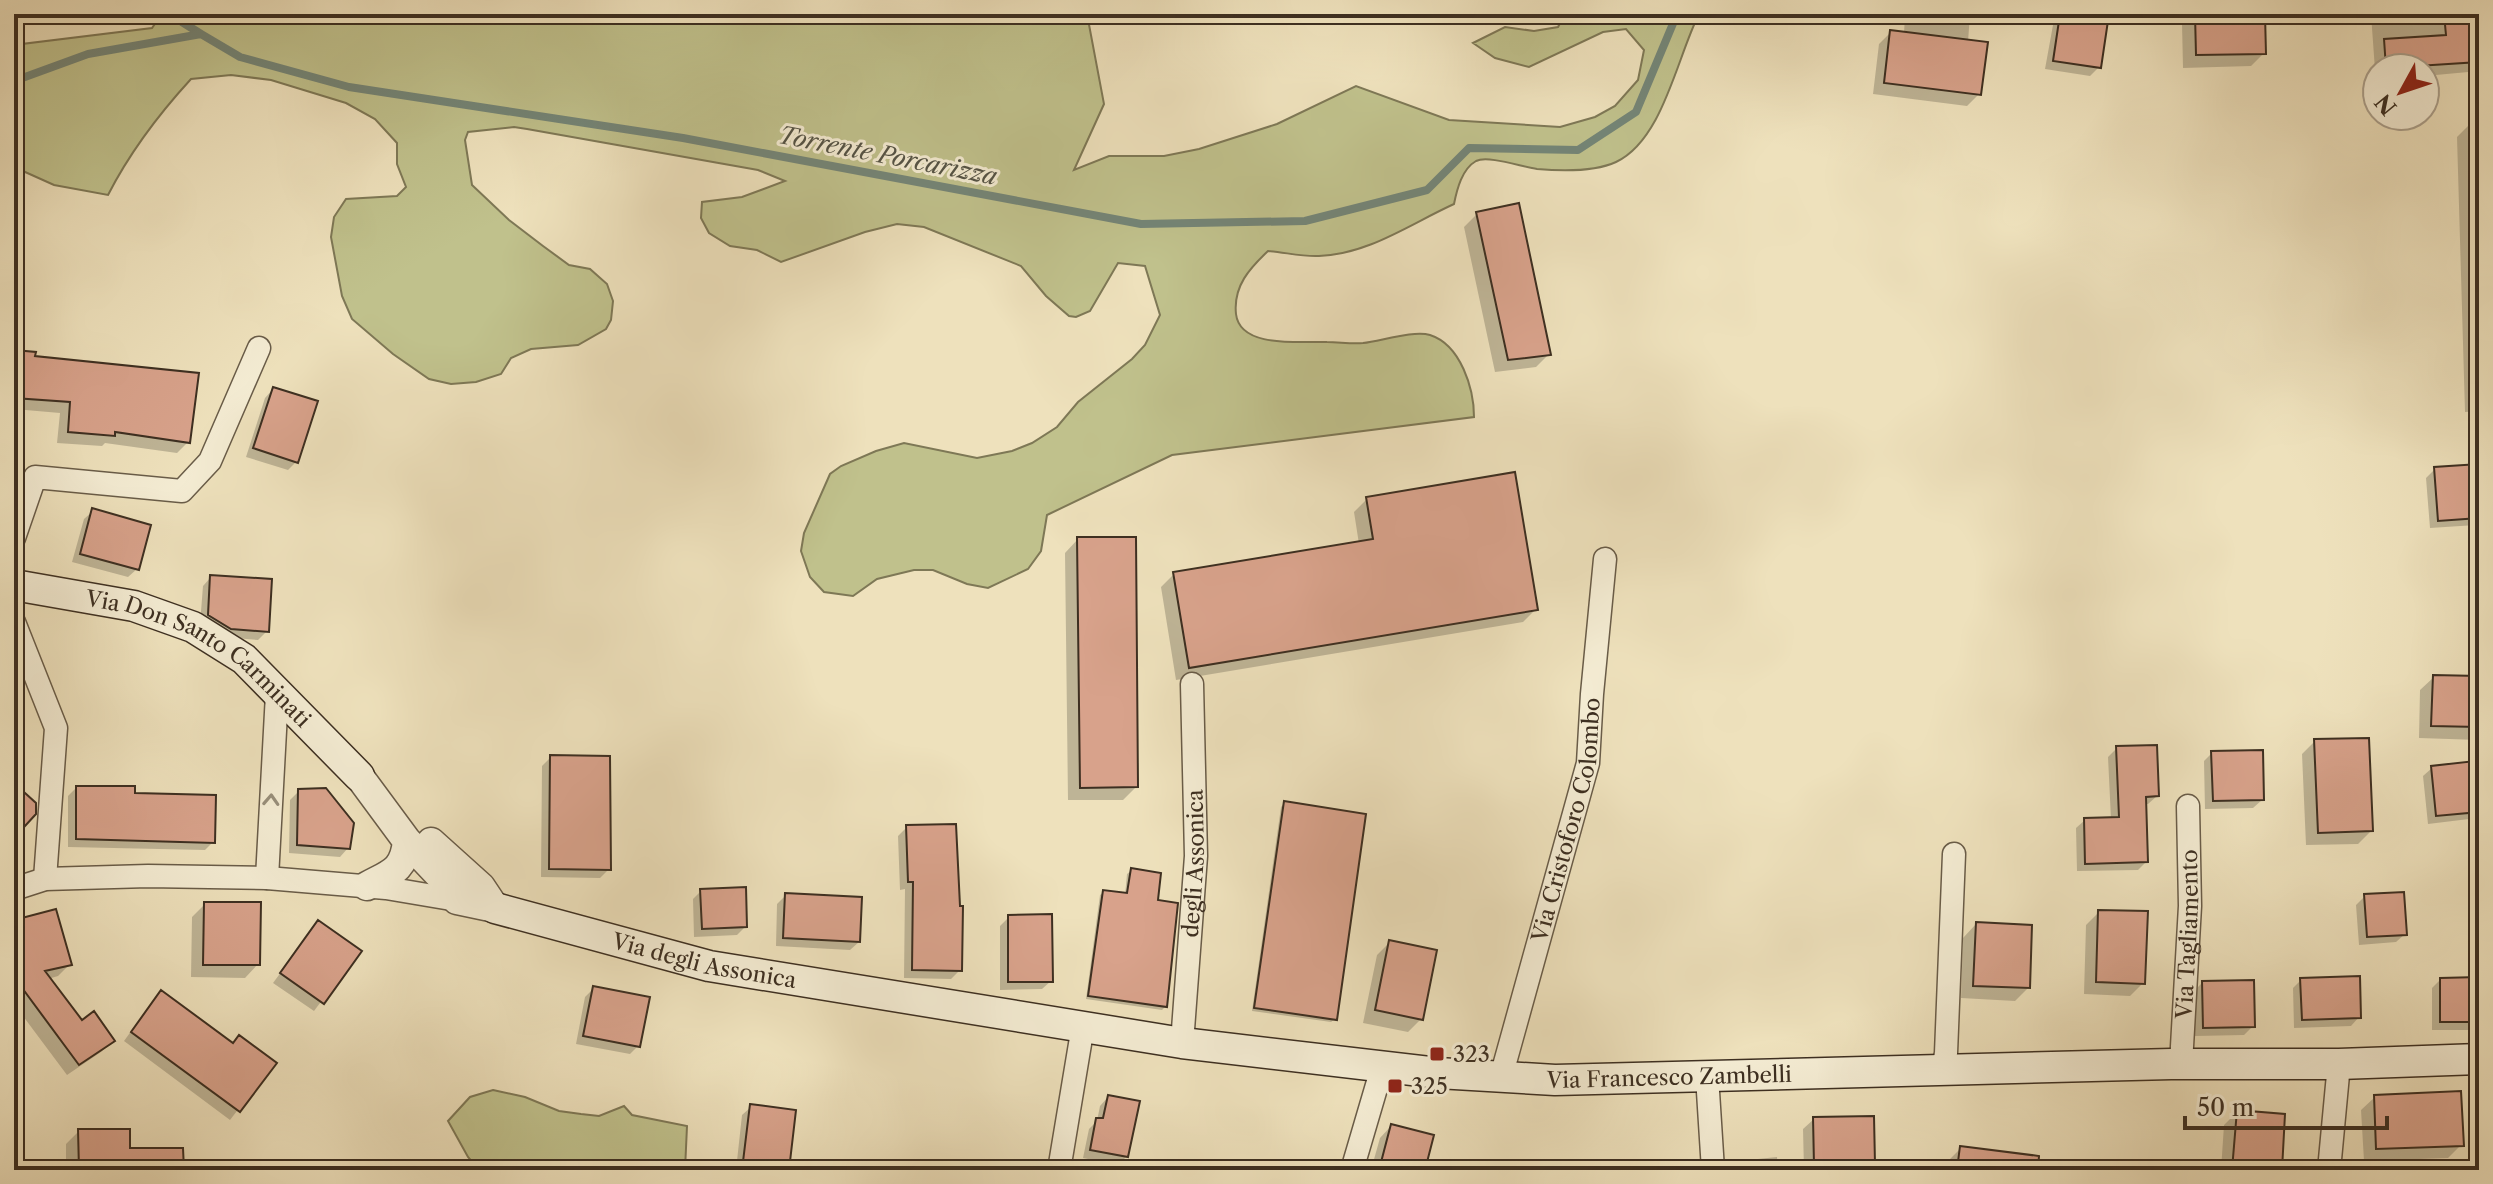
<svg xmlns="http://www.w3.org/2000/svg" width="2493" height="1184" font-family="'Libre Caslon Text',serif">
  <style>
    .green { fill: #c0c18c; stroke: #7e7856; stroke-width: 2 }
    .shadow { fill: #0003 }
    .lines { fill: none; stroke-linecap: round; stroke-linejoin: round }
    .stream { stroke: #748577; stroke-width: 8 }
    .building { fill: #d8a28b; stroke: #3d2f21; stroke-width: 2 }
    .minor-casing { stroke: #695c48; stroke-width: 25 }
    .tertiary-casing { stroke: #695c48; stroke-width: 31 }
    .secondary-casing { stroke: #3d2f21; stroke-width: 33 }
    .minor { stroke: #f4ecd3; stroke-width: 22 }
    .tertiary { stroke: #f4ecd3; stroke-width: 28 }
    .secondary { stroke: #f4ecd3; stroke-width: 30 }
    .oneway { stroke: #988e7a }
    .poi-dot { fill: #8f2418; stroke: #f4ecd3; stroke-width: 3 }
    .labels { text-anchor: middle; stroke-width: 6; stroke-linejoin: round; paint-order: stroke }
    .street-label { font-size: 22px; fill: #3d2f21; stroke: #f4ecd3 }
    .poi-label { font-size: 22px; fill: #3d2f21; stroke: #f4ecd3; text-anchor: start }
    .water-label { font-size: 24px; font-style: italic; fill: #545345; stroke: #f4ecd3 }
  </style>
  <rect width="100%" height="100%" fill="#eee1bc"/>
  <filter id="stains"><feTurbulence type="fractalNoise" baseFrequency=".0025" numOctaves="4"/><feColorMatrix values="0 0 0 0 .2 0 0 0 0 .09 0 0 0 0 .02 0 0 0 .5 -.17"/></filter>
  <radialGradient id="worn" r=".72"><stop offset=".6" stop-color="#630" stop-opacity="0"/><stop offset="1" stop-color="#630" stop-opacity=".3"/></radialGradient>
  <path class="green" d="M162,14H1087L1104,104L1074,170L1109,156H1164L1199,149L1277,124L1356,86L1449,120L1560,127L1595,117L1615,106L1638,80L1644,50L1626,29L1603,32L1529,67L1495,58L1473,43L1505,27L1534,31L1558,27L1565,14H1699C1677,57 1663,140 1616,162C1594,172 1560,171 1537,169C1522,167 1488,155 1476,161C1462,169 1457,189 1454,204C1410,224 1369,254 1319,256C1302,257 1284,252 1268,251C1250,268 1233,286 1236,314C1240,349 1301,341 1327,342C1339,342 1351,344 1363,343C1381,341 1414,330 1430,335C1461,345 1474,389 1474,417L1172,455L1047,515L1041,551L1028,569L988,588L967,584L933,570H914L877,579L853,596L824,592L810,577L801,551L804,533L830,474L841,466L876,451L904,443L977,458L1012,451L1032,443L1057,427L1078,402L1132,359L1145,345L1160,315L1145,266L1118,263L1090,311L1076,317L1069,316L1046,296L1021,266L924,227L897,224L865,232L781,262L757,250L730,246L709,233L701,218L702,202L742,197L785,181L758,170L527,129L514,127L468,132L465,140L472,185L509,220L543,246L569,265L590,269L607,284L613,301L611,320L606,329L578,345L531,349L511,358L501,374L476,382L451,384L429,379L393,354L352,319L342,296L331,237L334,217L346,199L397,196L406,187L397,164V143L375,119L346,103L271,80L231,75L191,79C158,115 130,152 108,195L54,185L14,167V45L152,28Z
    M493,1090L525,1097L559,1111L581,1114L599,1116L624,1106L632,1115L687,1126L685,1170H479L468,1157L448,1121L470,1097Z"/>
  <path class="shadow" d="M1905,14H1970L1968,42L1979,94L1967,106L1873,94L1879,44L1891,32L1904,34Z
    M2055,14H2107L2099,67L2090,76L2045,69Z
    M2191,14H2263L2264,53L2251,66L2183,68L2182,23Z
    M2371,14H2479V71L2425,76V68H2377V98Z
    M2474,120H2479V411L2465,412L2457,137Z
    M1477,214L1549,354L1536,367L1495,372L1464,227Z
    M14,352L33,358L188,442L177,453L105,443L102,446L57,443L60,413L14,409Z
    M273,389L296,462L288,470L246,457L265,398Z
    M2479,466V523L2476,525L2430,528L2426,478L2435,469Z
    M1367,499L1536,609L1523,622L1176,680L1161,587L1174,574L1359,544L1354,512Z
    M93,511L137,569L128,577L72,562L84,519Z
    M1078,539L1136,787L1123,800H1068L1065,553Z
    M211,577L267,631L258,640L222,637L200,624L203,586Z
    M2434,677L2479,678V740L2419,738L2420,690Z
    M2315,741L2371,831L2358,844L2306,845L2302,754Z
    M2117,748L2157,796L2148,804H2144L2146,862L2138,870L2077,871L2076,828L2085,820L2111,819L2108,757Z
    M2212,753L2262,800L2253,808L2205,809L2204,761Z
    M551,757L609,869L600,878L541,877L542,766Z
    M2432,768L2478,811L2469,819L2428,824L2423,776Z
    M76,788L133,795L213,842L205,850L68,847V796Z
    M299,791L348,848L340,857L289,853L290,800Z
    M1285,803L1335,1019L1331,1022L1252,1011L1281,807Z
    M907,827L960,970L951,979L904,978L905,889L900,890L898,836Z
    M1131,871L1155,902L1166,1006L1162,1010L1086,999L1100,895L1104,892L1125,895L1127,874Z
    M701,891L745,927L737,935L694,937L693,899Z
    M786,895L859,942L850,950L776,946L777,904Z
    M2365,896L2405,934L2396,942L2359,945L2356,905Z
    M205,904L258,964L245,978L191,977L192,917Z
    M2099,912L2143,983L2130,996L2084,994L2086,925Z
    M1009,917L1051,981L1042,989L1000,990V926Z
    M14,922L69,965L58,976L48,979L81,1023L113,1041L101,1052L67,1075L14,1004Z
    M318,922L359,951L314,1011L273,983Z
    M1976,924L2028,988L2015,1001L1961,998L1963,938Z
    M1390,942L1421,1019L1408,1032L1363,1023L1377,955Z
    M2479,979V1030H2432V988L2440,980Z
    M2301,980L2359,1017L2351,1026L2294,1028L2293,988Z
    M2202,983L2253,1026L2244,1035L2195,1036L2194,991Z
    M594,988L638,1046L630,1054L576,1044L585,997Z
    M153,1001L232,1045L274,1063L230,1120L124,1041Z
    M1108,1097L1127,1156L1118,1165L1083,1158L1089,1129L1097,1121L1100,1106Z
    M2375,1097L2461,1145L2448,1158L2364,1161L2361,1110Z
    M751,1107L787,1170H736L742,1115Z
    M2237,1112L2280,1170H2221L2224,1125Z
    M1872,1118L1874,1170H1804L1803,1129L1814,1119Z
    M1391,1126L1422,1170H1371L1380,1138Z
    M79,1131L128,1150L182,1170H66V1144Z
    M16,1140L25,1170H14Z
    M1961,1148L2004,1170H1947L1948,1161Z
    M1777,1157L1778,1170H1721L1729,1162Z"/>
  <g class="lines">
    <path class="stream" d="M179,14L182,22L201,34
      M14,81L88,54L201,34L240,57L349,87L683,138L1141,224L1305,221L1427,190L1469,148L1578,150L1636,112L1677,14"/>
  </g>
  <path class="building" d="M2060,14H2109L2101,68L2053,61Z
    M2195,14H2265L2266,54L2196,55Z
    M2444,14H2479V62L2386,68L2384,39L2446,35Z
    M1890,30L1988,42L1981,95L1884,83Z
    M1519,203L1551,355L1508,360L1476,212Z
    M14,350L36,352L35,356L199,373L190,443L115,432V436L68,432L70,402L14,398Z
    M273,387L318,401L298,463L253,448Z
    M2479,464V518L2438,521L2434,467Z
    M1515,472L1538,610L1189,668L1173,572L1373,539L1366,497Z
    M92,508L151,525L139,570L80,554Z
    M1077,537H1136L1138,787L1080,788Z
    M210,575L272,579L269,632L231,629L208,615Z
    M2433,675L2479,676V727L2431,726Z
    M2369,738L2373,831L2318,833L2314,739Z
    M2157,745L2159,796L2146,797L2148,862L2085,864L2084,818L2119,817L2116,746Z
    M2263,750L2264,800L2213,801L2211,751Z
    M550,755L610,756L611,870L549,869Z
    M2475,761L2479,812L2436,816L2431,766Z
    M14,783L36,803V814L14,838Z
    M76,786H135V793L216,795L215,843L76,839Z
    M326,788L354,823L350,849L297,845L298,789Z
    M1284,801L1366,814L1337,1020L1254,1008Z
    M956,824L960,906H963L962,971L912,970L913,882H908L906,825Z
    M1131,868L1161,873L1158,900L1178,903L1167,1007L1088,996L1103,890L1127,893Z
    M746,887L747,927L702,929L700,889Z
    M2404,892L2407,935L2367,937L2364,894Z
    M785,893L862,897L860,942L783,938Z
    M204,902H261L260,965H203Z
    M56,909L72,965L45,971L82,1020L94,1011L115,1041L79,1065L14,977V920Z
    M2098,910L2148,911L2145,984L2096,982Z
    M1052,914L1053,982H1008V915Z
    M318,920L362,951L324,1004L280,973Z
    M1976,922L2032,925L2030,988L1973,986Z
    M1389,940L1437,950L1423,1020L1375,1010Z
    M2360,976L2361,1018L2302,1020L2300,978Z
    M2479,977V1022H2440V978Z
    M2254,980L2255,1027L2203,1028L2202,981Z
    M593,986L650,997L640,1047L583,1036Z
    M161,990L233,1043L239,1035L277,1063L240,1112L131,1032Z
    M2461,1091L2464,1146L2376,1149L2374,1095Z
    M1108,1095L1140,1101L1128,1157L1090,1150L1096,1118H1103Z
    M750,1104L796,1110L789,1170H742Z
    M2237,1110L2285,1114L2282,1170H2232Z
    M1874,1116L1875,1164L1814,1165L1813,1117Z
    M1391,1124L1434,1135L1425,1170H1379Z
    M78,1129H130V1148H183L184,1170H79Z
    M1960,1146L2039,1156L2038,1170H1957Z"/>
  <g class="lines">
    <g class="minor-casing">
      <g id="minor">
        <path d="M14,538L35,477L182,491L210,461L259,348"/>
        <path d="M14,622L56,728L45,879"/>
        <path d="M267,878L277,694"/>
        <path d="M14,889L45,879L148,876L267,878L386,888L457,900"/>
        <path id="s1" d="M1182,1043L1196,856L1192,684"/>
        <path id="s2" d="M2181,1064L2190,906L2188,806"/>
        <path d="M1943,1070L1946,1053L1954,854"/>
        <path d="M1707,1076L1713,1170"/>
        <path id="s3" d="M1501,1077L1588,763L1592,694L1605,559"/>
        <path d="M1059,1170L1083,1026"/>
        <path d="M1352,1170L1382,1068"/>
        <path d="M2329,1170L2339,1064"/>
      </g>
    </g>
    <g class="tertiary-casing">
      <path id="tertiary" d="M359,776L407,841L444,880L457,900L495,908
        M431,842L481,887L495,908
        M367,886C391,873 404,871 407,841"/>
    </g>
    <g class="secondary-casing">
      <g id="secondary">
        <path id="s4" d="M14,585L134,606L193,627L244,659L359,776"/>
        <path id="s5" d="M495,908L709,966L1182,1043L1438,1073L1555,1080L2171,1064H2339L2479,1059"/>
      </g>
    </g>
    <use href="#minor" class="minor"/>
    <use href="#tertiary" class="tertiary"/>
    <use href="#secondary" class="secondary"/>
  </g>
  <defs><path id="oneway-chevron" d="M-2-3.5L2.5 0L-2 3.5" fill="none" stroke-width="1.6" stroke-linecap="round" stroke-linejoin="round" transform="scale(2)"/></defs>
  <use class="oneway" href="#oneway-chevron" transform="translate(271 800) rotate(-87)"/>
  <g class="poi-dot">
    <rect x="1429" y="1046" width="16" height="16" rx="4"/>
    <rect x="1387" y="1078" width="16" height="16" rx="4"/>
  </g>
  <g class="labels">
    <g class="street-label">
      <text dy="8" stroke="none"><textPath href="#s4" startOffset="204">Via Don Santo Carminati</textPath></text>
      <text dy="8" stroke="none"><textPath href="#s3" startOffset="266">Via Cristoforo Colombo</textPath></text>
      <text dy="8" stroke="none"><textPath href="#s1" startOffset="180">degli Assonica</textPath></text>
      <text dy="8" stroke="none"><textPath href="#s2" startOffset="130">Via Tagliamento</textPath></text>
      <text dy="8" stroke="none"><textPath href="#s5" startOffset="216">Via degli Assonica</textPath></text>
      <text dy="8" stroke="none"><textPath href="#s5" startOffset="1190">Via Francesco Zambelli</textPath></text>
    </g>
    <g class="poi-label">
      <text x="1453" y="1062">323</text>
      <text x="1411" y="1094">325</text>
    </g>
    <g class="water-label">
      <text transform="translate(888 156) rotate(11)" y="8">Torrente Porcarizza</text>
    </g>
  </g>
  <rect width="2493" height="1184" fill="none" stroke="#eee1bc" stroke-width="48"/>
  <rect x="16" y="16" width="2461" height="1152" fill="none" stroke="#3d2f21" stroke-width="4"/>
  <rect x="24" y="24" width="2445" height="1136" fill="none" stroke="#3d2f21" stroke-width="2"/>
  <g transform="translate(2401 92) rotate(230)"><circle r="38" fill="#f4ecd3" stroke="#aba08c" stroke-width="2"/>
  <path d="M0-6L14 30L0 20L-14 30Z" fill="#8f2418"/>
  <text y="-12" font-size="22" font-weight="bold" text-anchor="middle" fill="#3d2f21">N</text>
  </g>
  <path d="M2185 1116v12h202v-12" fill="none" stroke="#3d2f21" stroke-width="4"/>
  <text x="2197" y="1116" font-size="24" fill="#3d2f21" stroke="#f4ecd3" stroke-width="6" paint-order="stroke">50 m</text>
  <rect width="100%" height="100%" filter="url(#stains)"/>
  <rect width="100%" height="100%" fill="url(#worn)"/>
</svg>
